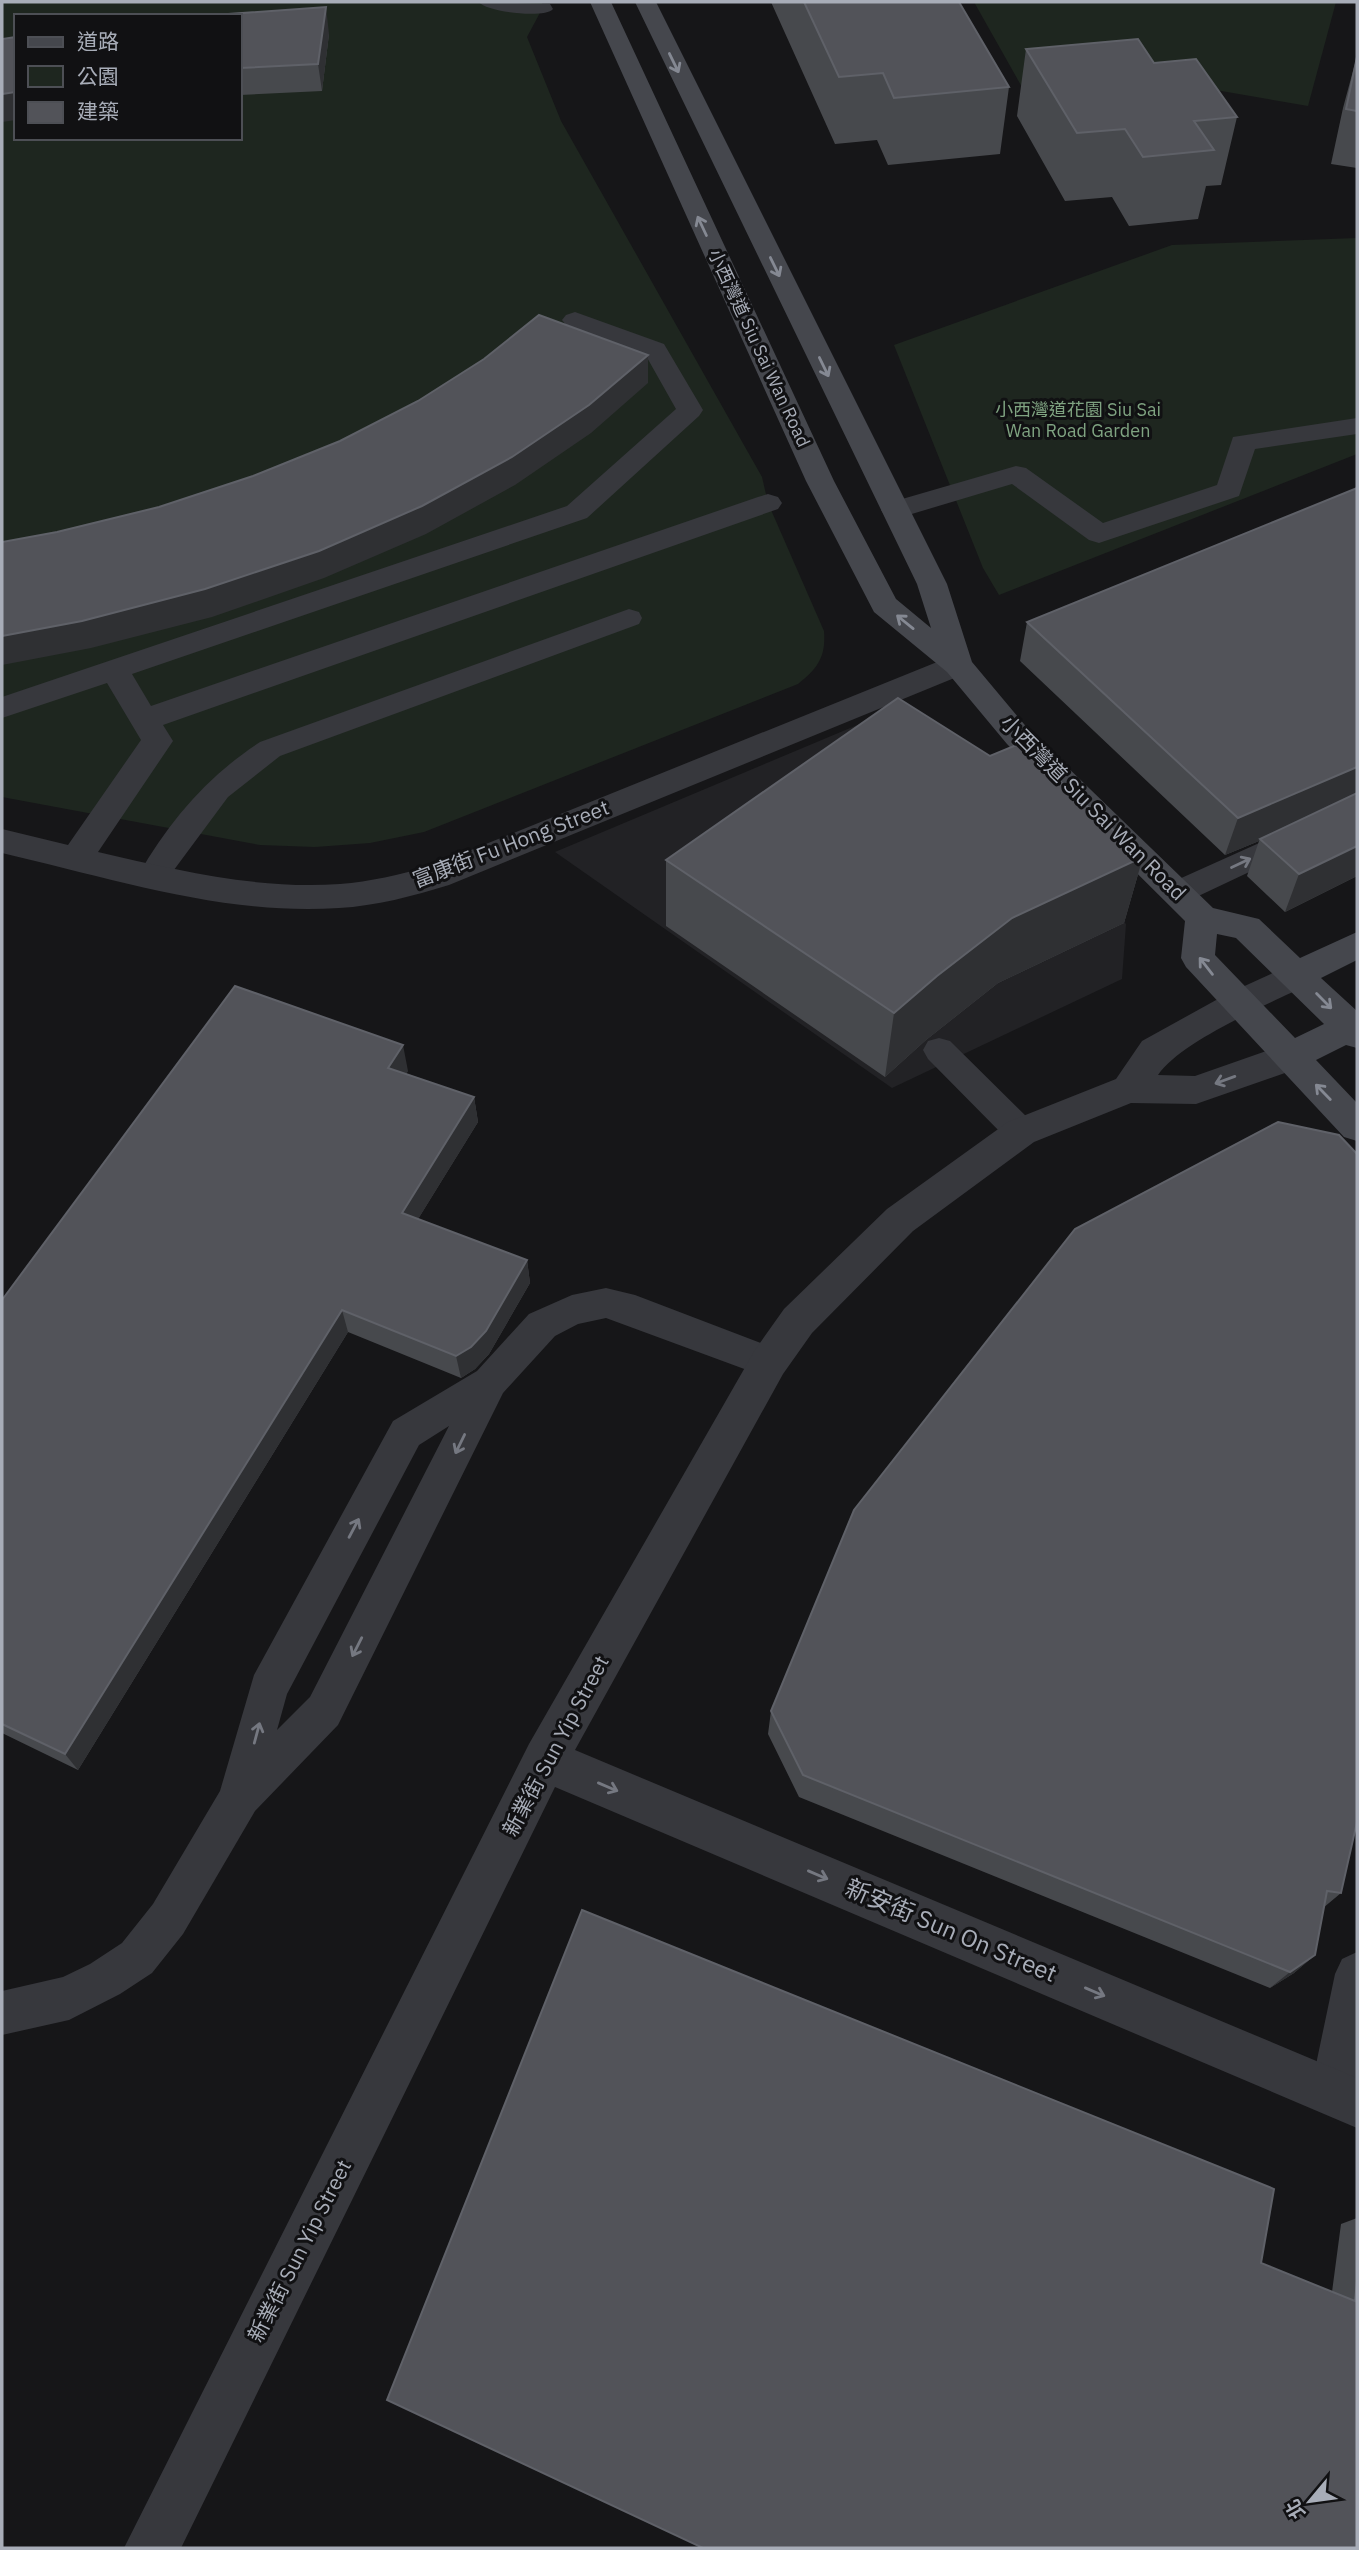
<svg xmlns="http://www.w3.org/2000/svg" width="1359" height="2550" font-family="'IBM Plex Sans','Noto Sans TC',sans-serif">
  <style>
    .built { fill: #222225 }
    .green { fill: #1e261f; fill-rule: evenodd }
    .lines { fill: none; stroke-linecap: round; stroke-linejoin: round }
    .lane { fill: #37383d; fill-rule: evenodd }
    .street { fill: #37383d; fill-rule: evenodd }
    .secondary { fill: #45474d; fill-rule: evenodd }
    .wall { fill: #47494d }
    .shaded-wall { fill: #2f3033 }
    .building { fill: #525359; stroke: #5f6168; stroke-width: 2 }
    .oneway { stroke: #858993 }
    .oneway2 { stroke: #757881 }
    .labels { text-anchor: middle; stroke-width: 6; stroke-linejoin: round; paint-order: stroke }
    .far-street-label { font-size: 18px; fill: #a8adb8; stroke: #111113 }
    .far-park-label { font-size: 18px; fill: #7fa381; stroke: #111113 }
    .street-label { font-size: 21px; fill: #a8adb8; stroke: #111113 }
    .near-street-label { font-size: 24px; fill: #a8adb8; stroke: #111113 }
  </style>
  <rect width="100%" height="100%" fill="#161618"/>
  <path class="built" d="M874,718L913,725L1126,924L1122,979L892,1088L555,852Z"/>
  <path class="green" d="M2,2H542V9L527,37L561,121L762,477L768,503L824,631C826,657 818,668 798,684L424,832L370,843L315,847L260,845L2,797ZM16,16H240V138H16Z
    M974,2H1336L1308,106L1181,84L1023,89Z
    M1357,238V454L999,595L983,568L894,345L1172,245Z"/>
  <g class="lines">
    <path class="lane" d="M629,609L639,612L642,618L639,624L280,756L228,797L165,882L154,885L143,882L139,874C169,821 209,775 260,742Z
      M1357,799V821L1190,900L1179,903L1168,900L1164,892L1168,884Z
      M939,1038L950,1041L1033,1123L1038,1132L1033,1141L1021,1145L1009,1141L928,1059L923,1050L928,1041Z
      M606,1288L635,1295L782,1351L787,1362L782,1373L769,1378L606,1318L578,1324L555,1336L503,1393L338,1725L255,1811L183,1934L152,1973L120,1994L69,2020L2,2035V1991L63,1977L90,1964L122,1943L153,1904L220,1791L254,1675L393,1421L477,1371L529,1314L572,1295ZM449,1426L310,1697L277,1730L287,1694L419,1445Z
      M1357,1952V2084L1349,2109L1333,2116L1317,2109L1310,2093L1335,1974L1342,1959Z"/>
    <path class="street" d="M479,2L550,4L553,9C545,19 486,12 479,2Z
      M575,312L664,344L703,410L699,416L587,518L132,674L151,706L758,497L768,494L778,497L782,503L778,509L163,725L173,741L98,852C176,870 259,890 340,884C370,882 400,874 429,867L947,658L958,655L969,658L973,665L969,672L449,885C413,896 376,906 339,908C225,916 111,878 2,853V829L68,845L141,740L107,683L2,718V697L567,506L676,409L645,354L566,325L562,320L566,315Z
      M1357,418V434L1255,449L1239,496L1099,543L1089,540L1012,484L895,519L885,516L881,510L885,504L1016,466L1026,468L1103,523L1217,485L1233,437Z
      M1297,962L1309,966L1314,975L1309,984C1269,1004 1181,1041 1158,1075L1195,1076L1289,1043L1302,1047L1307,1057L1302,1067L1196,1104L1131,1103L1034,1142L913,1231L812,1333L783,1374L575,1750L1357,2078V2128L555,1787L181,2548H124L529,1744L755,1350L784,1309L887,1209L1008,1122L1116,1079L1142,1041L1227,994Z"/>
    <path class="secondary" d="M590,2H611L834,481L896,599L931,628L917,584L635,2H656L947,584L972,662L1029,730L1213,908L1259,919L1300,958L1357,932V960L1321,978L1357,1011V1048L1346,1045L1316,1060L1357,1103V1141L1344,1137L1186,967L1181,958L1185,921L1007,744L947,672L874,612L806,481ZM1217,934L1236,938L1324,1024L1295,1038L1215,955Z"/>
  </g>
  <path class="wall" d="M771,2H959L1009,87L1000,154L888,165L877,140L835,144Z
    M240,16L329,34L322,91L240,95Z
    M1026,49L1154,63L1237,117L1221,185L1206,186L1198,219L1129,226L1112,197L1065,201L1017,116Z
    M1357,56V168L1331,164L1343,108Z
    M1027,622L1357,876L1285,912L1247,876L1259,841L1225,855L1020,661Z
    M1143,857L1124,923L998,983L926,1040L885,1077L666,926V860Z
    M408,1071L406,1074L474,1097L478,1122L418,1219L527,1260L530,1283L489,1354L475,1369L461,1378L348,1332L78,1770L2,1733V1300Z
    M771,1711L1341,1893L1323,1908L1315,1955L1294,1973L1270,1988L799,1797L768,1734Z
    M1357,2218V2548L1261,2263L1332,2292L1341,2224Z"/>
  <path class="shaded-wall" d="M326,7L329,34L322,91L318,64Z
    M16,92V120L2,122V94Z
    M648,355V383L591,433L515,485L426,534L324,578L212,617L91,648L2,665V636Z
    M1357,767V798L1260,839L1259,841L1225,855L1238,818Z
    M1357,846V876L1285,912L1299,874Z
    M1143,857L1124,923L998,983L926,1040L885,1077L894,1013L937,976L1012,918Z
    M403,1045L408,1071L393,1093L388,1068Z
    M474,1097L478,1122L407,1237L402,1213Z
    M527,1260L530,1283L489,1354L475,1369L461,1378L456,1356Z
    M342,1310L348,1332L78,1770L65,1754Z
    M1315,1955L1294,1973L1270,1988L1290,1972Z"/>
  <path class="building" d="M804,2H959L1009,87L894,98L883,73L839,77Z
    M326,7L318,64L240,68V16H200Z
    M16,37V92L2,94V39Z
    M1138,39L1154,63L1196,59L1237,117L1194,121L1214,150L1143,157L1125,129L1077,133L1026,49Z
    M1357,57V111L1346,109Z
    M539,315L648,355L589,405L512,457L422,506L319,551L205,589L82,621L2,636V542L57,532L159,507L253,476L340,441L418,401L484,359Z
    M1357,488V767L1238,818L1027,622Z
    M898,698L990,756L1019,744L1143,857L1012,918L937,976L894,1013L666,860Z
    M1357,793V846L1299,874L1260,839Z
    M235,986L403,1045L388,1068L474,1097L402,1213L527,1260L486,1331L471,1347L456,1356L342,1310L65,1754L2,1724V1300Z
    M1278,1122L1339,1135L1357,1154V1822L1341,1893L1327,1891L1315,1955L1290,1972L803,1775L771,1711L854,1510L1075,1229Z
    M582,1910L1274,2189L1261,2263L1355,2301L1357,2281V2548H703L387,2400Z"/>
  <defs><path id="oneway-shaft" d="M-6 0H5M1.5-3L5.5 0L1.5 3" fill="none" stroke-width="1.6" stroke-linecap="round" stroke-linejoin="round" transform="scale(1.75)"/></defs>
  <g class="oneway">
    <use href="#oneway-shaft" transform="translate(674 63) rotate(64)"/>
    <use href="#oneway-shaft" transform="translate(702 226) rotate(-115)"/>
    <use href="#oneway-shaft" transform="translate(775 267) rotate(64)"/>
    <use href="#oneway-shaft" transform="translate(824 367) rotate(64)"/>
    <use href="#oneway-shaft" transform="translate(905 622) rotate(-141)"/>
    <use href="#oneway-shaft" transform="translate(1206 966) rotate(-128)"/>
    <use href="#oneway-shaft" transform="translate(1324 1001) rotate(45)"/>
    <use href="#oneway-shaft" transform="translate(1323 1092) rotate(-134)"/>
  </g>
  <g class="oneway2">
    <use href="#oneway-shaft" transform="translate(1241 863) rotate(-25)"/>
    <use href="#oneway-shaft" transform="translate(1225 1080) rotate(160)"/>
    <use href="#oneway-shaft" transform="translate(460 1444) rotate(116)"/>
    <use href="#oneway-shaft" transform="translate(354 1528) rotate(-62)"/>
    <use href="#oneway-shaft" transform="translate(357 1647) rotate(117)"/>
    <use href="#oneway-shaft" transform="translate(257 1733) rotate(-75)"/>
    <use href="#oneway-shaft" transform="translate(608 1787) rotate(23)"/>
    <use href="#oneway-shaft" transform="translate(818 1875) rotate(23)"/>
    <use href="#oneway-shaft" transform="translate(1095 1992) rotate(23)"/>
  </g>
  <g class="labels">
    <g class="far-street-label">
      <text transform="translate(759 348) rotate(65)" y="6">小西灣道 Siu Sai Wan Road</text>
    </g>
    <g class="far-park-label">
      <text x="1078" y="416">小西灣道花園 Siu Sai<tspan x="1078" dy="21">Wan Road Garden</tspan></text>
    </g>
    <g class="street-label">
      <text transform="translate(1093 808) rotate(45)" y="7">小西灣道 Siu Sai Wan Road</text>
      <text transform="translate(511 844) rotate(-21)" y="7">富康街 Fu Hong Street</text>
      <text transform="translate(556 1746) rotate(-62)" y="7">新業街 Sun Yip Street</text>
      <text transform="translate(300 2251) rotate(-63)" y="7">新業街 Sun Yip Street</text>
    </g>
    <g class="near-street-label">
      <text transform="translate(951 1931) rotate(23)" y="8">新安街 Sun On Street</text>
    </g>
  </g>
  <rect width="1359" height="2550" fill="none" stroke="#a8adb8" stroke-width="7"/>
  <rect x="14" y="14" width="228" height="126" fill="#111113" stroke="#4d4f55" stroke-width="2"/>
  <rect x="28" y="37" width="35" height="10" fill="#45474d" stroke="#4d4f55" stroke-width="2"/>
  <text x="77" y="49" font-size="21" fill="#a8adb8">道路</text>
  <rect x="28" y="66" width="35" height="21" fill="#1e261f" stroke="#4d4f55" stroke-width="2"/>
  <text x="77" y="84" font-size="21" fill="#a8adb8">公園</text>
  <rect x="28" y="102" width="35" height="21" fill="#525359" stroke="#4d4f55" stroke-width="2"/>
  <text x="77" y="119" font-size="21" fill="#a8adb8">建築</text>
  <g transform="translate(1310 2501) rotate(241)" stroke="#111113" stroke-width="5" paint-order="stroke">
  <path d="M0-5L12 26L0 18L-12 26Z" fill="#a8adb8"/>
  <text y="-10" font-size="19" font-weight="bold" text-anchor="middle" fill="#a8adb8">北</text>
  </g>
</svg>
